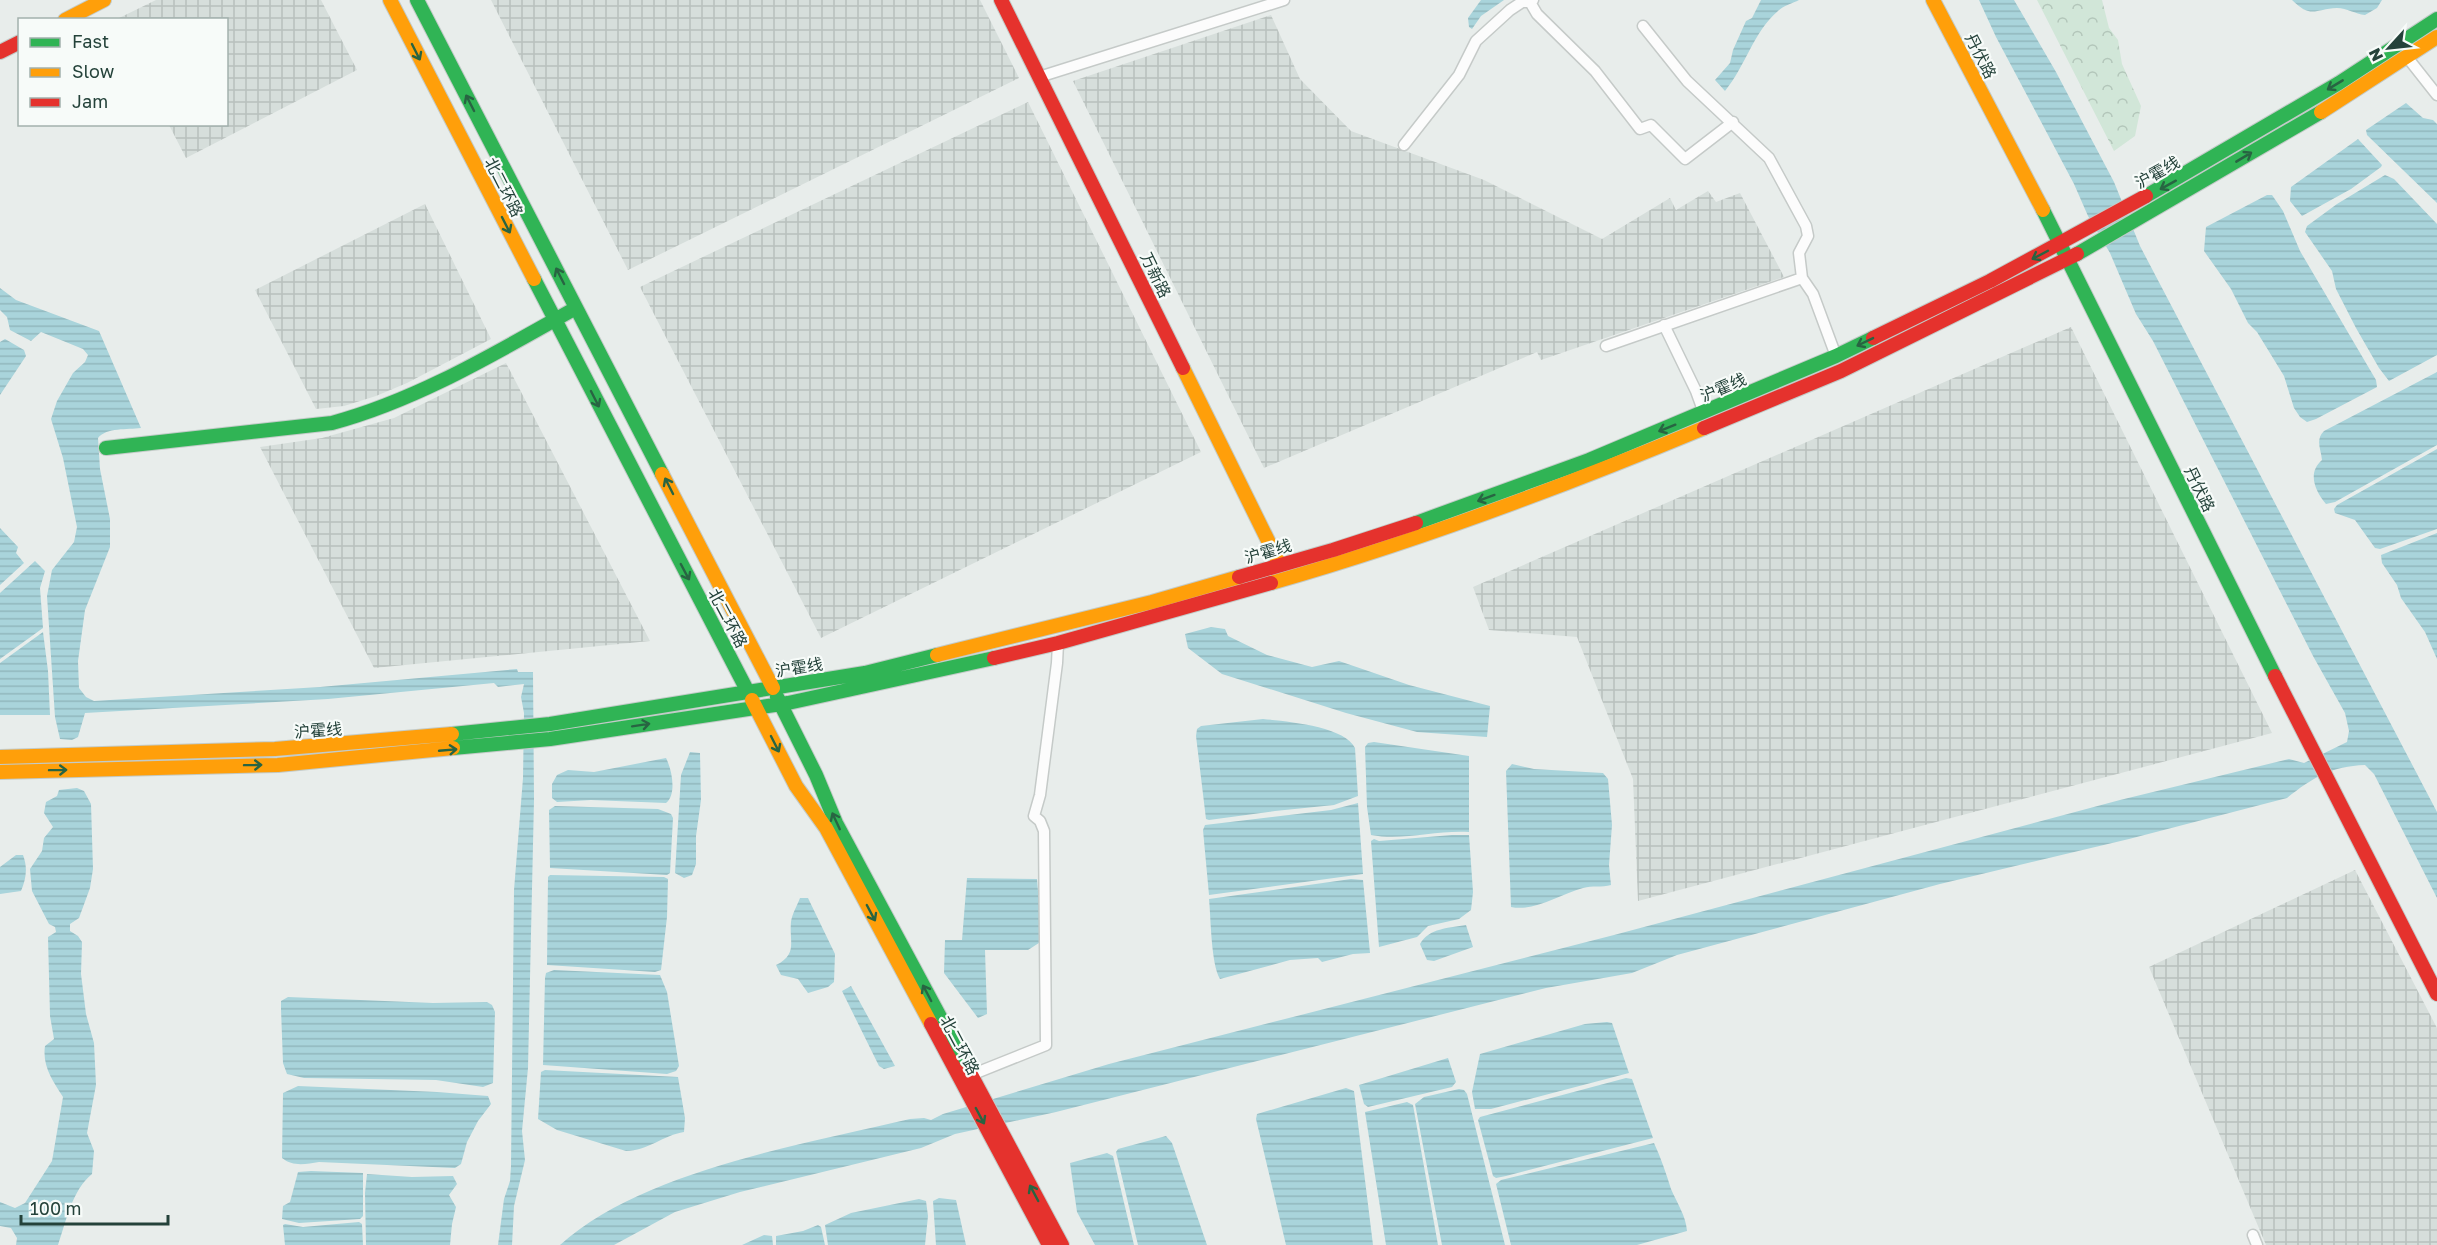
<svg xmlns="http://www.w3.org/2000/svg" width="2437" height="1245" font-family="'Golos Text','Noto Sans SC',sans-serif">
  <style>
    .industrial { fill: url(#industrial-grid) }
    .forest { fill: url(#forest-crowns) }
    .water { fill: url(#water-rules) }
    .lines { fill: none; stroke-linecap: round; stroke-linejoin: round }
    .street-casing { stroke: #c5cac8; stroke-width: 13 }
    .fast-casing { stroke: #c3cbc8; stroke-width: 16 }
    .slow-casing { stroke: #c3cbc8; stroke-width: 16 }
    .jam-casing { stroke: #c3cbc8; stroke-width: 16 }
    .street { stroke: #fcfcfc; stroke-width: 10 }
    .fast { stroke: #30b455; stroke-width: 14 }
    .slow { stroke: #ff9f0a; stroke-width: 14 }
    .jam { stroke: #e5322d; stroke-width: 14 }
    .oneway { stroke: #286442 }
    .labels { text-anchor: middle; stroke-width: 4.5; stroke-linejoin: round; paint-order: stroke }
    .street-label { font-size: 16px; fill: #24423a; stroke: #f7fbf9 }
  </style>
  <defs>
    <pattern id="industrial-grid" width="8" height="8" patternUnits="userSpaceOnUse" patternTransform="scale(1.5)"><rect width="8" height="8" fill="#d6dedb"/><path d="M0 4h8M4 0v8" fill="none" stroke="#b8c0bd"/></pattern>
    <pattern id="forest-crowns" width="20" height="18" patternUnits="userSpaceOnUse" patternTransform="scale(1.5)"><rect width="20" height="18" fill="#d1e6d8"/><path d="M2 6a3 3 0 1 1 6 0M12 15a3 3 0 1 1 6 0" fill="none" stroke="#b3c6ba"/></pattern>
    <pattern id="water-rules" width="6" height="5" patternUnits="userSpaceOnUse" patternTransform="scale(1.5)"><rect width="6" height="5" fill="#a9d4db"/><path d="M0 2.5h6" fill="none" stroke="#91b7bd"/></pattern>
  </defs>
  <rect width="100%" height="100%" fill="#e8edeb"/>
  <path class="industrial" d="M156,0H321L357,70L186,158L169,125L226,124V20L117,19Z
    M491,0H980L1019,78L628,270Z
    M1271,15L1300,79L1351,131L1484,180L1602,239L1670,198L1676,210L1708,191L1716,202L1740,193L1784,277L1541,360L1537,352L1264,468L1073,81Z
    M1028,102L1201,452L821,638L640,287Z
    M425,204L491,339L407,383L376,396L344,406L316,409L255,290Z
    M2071,327L2272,733L1638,901L1633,779L1577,637L1489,630L1473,587Z
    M506,363L650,641L374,668L260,447L322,438L394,418Z
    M2355,870L2437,1028V1245H2266L2149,967Z"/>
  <path class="forest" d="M2037,0H2102L2109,28L2118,40L2122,64L2141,106L2135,136L2114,151Z"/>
  <path class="water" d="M1481,0H1504L1481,16L1472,29L1469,27L1468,18Z
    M1761,0H1799C1793,3 1783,6 1778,11C1754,31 1745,67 1725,91L1715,80L1730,63L1733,50L1746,21L1752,18Z
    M1979,0H2014L2056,72L2114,182L2140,246L2437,812V898L2374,774L2365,765C2332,766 2312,778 2287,798L2129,839L1940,884L1677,955L1632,973L1546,988L1056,1112L955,1134L921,1148L740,1192L675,1212L614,1245H560C642,1171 804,1144 910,1119L924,1118L931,1120L943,1114L1109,1064L1614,935L2120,800L2289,759L2304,763L2347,742L2349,731L2345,713L2313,656L2153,341L2136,314L2110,253L2088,216L2074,184L1996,37Z
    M2292,0H2382L2377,8L2365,15C2355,14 2347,8 2337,8C2315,9 2311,19 2292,0Z
    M2406,103L2423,118L2433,120L2437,124V203L2367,135L2366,130Z
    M2358,139L2382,165L2381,167L2351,189L2302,216L2290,201L2291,187Z
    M2385,175L2394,179L2437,224V355L2389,381L2379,368L2356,328L2336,289L2332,271L2305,232L2307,226L2337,204Z
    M2267,195H2272L2283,211L2300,251L2376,380L2377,387L2316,419L2307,422L2300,417L2294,408L2284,376L2257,332L2248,323L2231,289L2204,251L2206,227Z
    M0,288L16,300L99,331L141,428C127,430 107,427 98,438L100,469L110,519V547L85,610L78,661L79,688L86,697L94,701L320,687L517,669L518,672H533L534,800L528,1068L522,1131L525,1160L514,1206L512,1245H498L504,1199L510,1181L511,1166L514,890L523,778L524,713L521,697L524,684L498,687L494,683L328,699L85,713L78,737L72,740L60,739L55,717L47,596L52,570L74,542L77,527L63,458L51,419L57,401L73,373L85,362L88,355L83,349L41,332L31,341L10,330L7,317L0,310Z
    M5,339L24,350L26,356L0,395V342Z
    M2437,372V445L2335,502L2326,504C2315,491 2307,473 2322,460C2321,449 2315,440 2324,431Z
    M2437,449V529L2380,549L2375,548L2355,520L2335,513L2334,509L2337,505Z
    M0,528L18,547L16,553L24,563L0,585Z
    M2437,533V659L2425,632L2401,598L2397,585L2382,563L2381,555Z
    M35,561L45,571L40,588L43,628L0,659V593Z
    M1211,627L1225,629L1228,636L1267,655L1312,667L1339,661L1409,685L1490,706L1487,737L1417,732L1346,713L1222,674L1188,648L1185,634Z
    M43,632L48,671L50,715H0V663Z
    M1263,719C1285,721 1345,726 1355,748L1358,796L1334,805L1275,811L1209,820L1206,819L1196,736L1197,729L1201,726Z
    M1374,742L1469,756V832C1436,830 1403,841 1371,835L1367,807L1365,747L1368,743Z
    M690,752L700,753L701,800L696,836V864L692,875L684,878L675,873L681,775Z
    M666,758C672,770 677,794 666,803L591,800L557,802L552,798V784L557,775L568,770L594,772Z
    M1512,764L1534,769L1603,773L1608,779L1612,825L1609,865L1611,885C1602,888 1592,885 1583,888C1560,894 1535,912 1511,907L1506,771Z
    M77,788L84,791L91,804L93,869L90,888L79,918L70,924V931L78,936L82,942L81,974L86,1014L94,1043L96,1085L87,1133L94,1151L92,1174C72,1190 66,1222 58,1245H16L17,1238L11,1228L0,1226V1202L15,1208L25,1203L52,1161L63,1097C53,1081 42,1066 45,1046L54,1039L50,1016L48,937L56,932L55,927L49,924L32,891L30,869L42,851L44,838L53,827L44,813L46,802L57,796L59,790Z
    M1358,803L1363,874L1209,895L1203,830L1205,825L1331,810Z
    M555,806L658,809L671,814L673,818L670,873L667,875L550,868L549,810Z
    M1452,835H1469L1473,892L1471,910L1459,919L1428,926L1417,937L1379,947L1371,841L1374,839L1379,841Z
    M16,855H23C28,868 26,879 21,891L0,894V867Z
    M550,875L664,877L668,879L667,917L661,970L655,972L547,965L548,877Z
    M967,878L1037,879L1042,941L1028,950H985L987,1014L978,1018L944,973L945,940H962Z
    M1351,879L1363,880L1370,953L1353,954L1322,962L1318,958L1290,960L1220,979C1211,964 1211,919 1209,899Z
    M800,898H808L835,954L834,982L828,987L808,993L798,979L781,975L776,965C798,954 789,942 791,922C792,914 797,906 800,898Z
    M1466,925L1473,947L1434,961L1427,960L1420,944C1429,928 1449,928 1466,925Z
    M554,970L660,975L667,992L679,1066L676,1071L667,1074L543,1065L545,978L546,973Z
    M851,986L895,1066L884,1069L879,1066L842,991Z
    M288,997L433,1003L487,1002L492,1005L495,1012L493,1083L483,1087L436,1080L304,1078L287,1074L283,1063L281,1009V1001Z
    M1607,1022L1612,1023L1629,1073L1491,1109H1475L1472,1092L1480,1054L1585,1024Z
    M1448,1058L1456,1082L1452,1087L1368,1107L1364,1104L1359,1085Z
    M545,1070L678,1077L685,1118L684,1132C664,1135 647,1151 626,1151L557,1130L538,1119L541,1072Z
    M1626,1078L1632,1079L1653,1138L1506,1176L1496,1178L1493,1176L1478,1120L1480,1117Z
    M298,1086L437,1092L488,1096L491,1104L478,1121L467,1142L461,1164L455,1168L319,1162C306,1164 293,1167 282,1158L283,1093Z
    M1346,1088L1354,1091L1373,1245H1286L1256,1119L1257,1114Z
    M1459,1089L1464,1090L1467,1094L1505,1245H1442L1415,1104L1424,1097Z
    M1407,1102L1413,1105L1438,1245H1386L1365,1112Z
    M1166,1136L1172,1143L1207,1245H1138L1116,1152L1118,1149Z
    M1654,1143C1661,1158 1666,1173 1671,1189C1677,1203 1686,1216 1687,1231L1637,1245H1511L1496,1184L1501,1180Z
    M1107,1153L1113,1156L1134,1245H1095L1077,1212L1070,1163Z
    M311,1171L363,1173V1216L360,1219L299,1223L282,1219L283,1206L290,1202L298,1172Z
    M367,1174L412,1177L453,1176L457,1184L449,1195L456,1207L452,1224L450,1245H366L365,1193Z
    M939,1198L956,1200L966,1245H936L933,1201Z
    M919,1199L926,1201L928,1216L925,1245H828L825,1225L851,1213Z
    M359,1222L362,1224L363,1245H285L283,1225L285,1224L303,1227Z
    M818,1225L821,1227L825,1245H776V1236L803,1231Z
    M764,1235L772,1236L773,1245H742Z"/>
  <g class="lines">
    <g class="street-casing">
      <path id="street" d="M1533,0L1530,2L1537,14L1595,71L1640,129L1651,125L1685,159L1733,122
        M1643,26L1687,81L1769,158L1806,226L1808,236L1799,253L1802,278
        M2407,57L2437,95
        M1039,77L1284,0
        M1404,145L1459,75L1476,41L1510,10L1522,2H1530
        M1664,325L1696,391L1704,413
        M1606,346L1802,278L1813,294L1836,356
        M971,1075L1046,1045L1044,831L1040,821L1034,816L1040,795L1057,663L1058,643
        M2253,1235L2257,1245"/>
    </g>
    <g class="fast-casing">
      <path id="fast" d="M417,0L662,474
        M2146,196L2339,83L2437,19
        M2043,210L2275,676
        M2077,254L2321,112
        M534,279L748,692
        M106,448L332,423C420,399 497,352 576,308
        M1416,523L1589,460L1836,356L1873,338
        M777,697L816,775L836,823L968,1069
        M452,734L550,724L865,673L937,655
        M453,748L550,739L788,703L994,658"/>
    </g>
    <g class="slow-casing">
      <path id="slow" d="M390,0L534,279
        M1933,0L2043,210
        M65,20L104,0
        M2321,112L2437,37
        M1183,368L1280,565
        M662,474L773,688
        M1271,583C1419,541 1562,487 1704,428
        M937,655L1152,602L1239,577
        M752,700L796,786L826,828L931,1024
        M0,757L275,749L452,734
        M0,772L278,765L453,748"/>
    </g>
    <g class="jam-casing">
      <path id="jam" d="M1001,0L1183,368
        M0,52L20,42
        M1873,338L1990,281L2146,196
        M1704,428L1841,371L2077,254
        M1239,577L1333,550L1416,523
        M994,658L1058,643L1271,583
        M2275,676L2437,994
        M931,1024L1049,1245
        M968,1069L1062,1245"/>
    </g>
    <use href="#street" class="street"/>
    <use href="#fast" class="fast"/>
    <use href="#slow" class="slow"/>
    <use href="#jam" class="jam"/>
  </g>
  <defs><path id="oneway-shaft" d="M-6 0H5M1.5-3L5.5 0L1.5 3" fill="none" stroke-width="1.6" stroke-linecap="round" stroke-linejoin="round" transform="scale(1.5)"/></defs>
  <g class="oneway">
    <use href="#oneway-shaft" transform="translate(416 52) rotate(63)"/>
    <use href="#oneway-shaft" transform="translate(2335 85) rotate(149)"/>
    <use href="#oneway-shaft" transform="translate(470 103) rotate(-117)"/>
    <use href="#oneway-shaft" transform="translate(2244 157) rotate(-31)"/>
    <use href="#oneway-shaft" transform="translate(2168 185) rotate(151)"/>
    <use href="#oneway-shaft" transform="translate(506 225) rotate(63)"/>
    <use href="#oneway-shaft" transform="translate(2040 255) rotate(152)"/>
    <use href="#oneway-shaft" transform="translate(560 276) rotate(-117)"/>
    <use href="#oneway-shaft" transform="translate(1865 342) rotate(154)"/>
    <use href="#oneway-shaft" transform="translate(595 399) rotate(63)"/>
    <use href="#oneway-shaft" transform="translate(1667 428) rotate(158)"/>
    <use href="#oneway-shaft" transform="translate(669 486) rotate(-117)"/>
    <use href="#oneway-shaft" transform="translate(1486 498) rotate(160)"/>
    <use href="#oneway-shaft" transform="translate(685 572) rotate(62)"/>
    <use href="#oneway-shaft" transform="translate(641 725) rotate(-9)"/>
    <use href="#oneway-shaft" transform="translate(775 744) rotate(63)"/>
    <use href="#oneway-shaft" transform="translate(448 750) rotate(-5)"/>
    <use href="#oneway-shaft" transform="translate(253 765) rotate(-1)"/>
    <use href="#oneway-shaft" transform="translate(58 770) rotate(-1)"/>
    <use href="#oneway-shaft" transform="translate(836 821) rotate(-115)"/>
    <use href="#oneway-shaft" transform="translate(871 913) rotate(62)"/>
    <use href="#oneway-shaft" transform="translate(927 993) rotate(-118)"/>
    <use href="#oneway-shaft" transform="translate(980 1116) rotate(62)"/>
    <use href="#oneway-shaft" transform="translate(1034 1193) rotate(-118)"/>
  </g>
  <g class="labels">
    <g class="street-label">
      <text transform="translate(1981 56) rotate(63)" y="6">丹伏路</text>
      <text transform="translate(2157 172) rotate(-29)" y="6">沪霍线</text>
      <text transform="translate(504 187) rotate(63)" y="6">北二环路</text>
      <text transform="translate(1156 275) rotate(64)" y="6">万新路</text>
      <text transform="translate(1723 387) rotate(-23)" y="6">沪霍线</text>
      <text transform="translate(2200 489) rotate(64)" y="6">丹伏路</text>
      <text transform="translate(1268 551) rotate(-16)" y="6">沪霍线</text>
      <text transform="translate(728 618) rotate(62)" y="6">北二环路</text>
      <text transform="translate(799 667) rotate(-9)" y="6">沪霍线</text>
      <text transform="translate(318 730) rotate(-4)" y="6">沪霍线</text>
      <text transform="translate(960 1045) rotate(62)" y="6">北二环路</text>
    </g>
  </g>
  <rect x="18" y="18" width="210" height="108" fill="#f7fbf9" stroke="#a3b1ad" stroke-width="1.5"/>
  <rect x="30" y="38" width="30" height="9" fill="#30b455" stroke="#a3b1ad" stroke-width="1.5"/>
  <text x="72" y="48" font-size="18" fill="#24423a">Fast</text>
  <rect x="30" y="68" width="30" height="9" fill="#ff9f0a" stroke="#a3b1ad" stroke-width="1.5"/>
  <text x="72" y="78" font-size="18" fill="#24423a">Slow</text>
  <rect x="30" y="98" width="30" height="9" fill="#e5322d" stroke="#a3b1ad" stroke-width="1.5"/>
  <text x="72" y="108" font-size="18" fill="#24423a">Jam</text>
  <g transform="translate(2389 48) rotate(243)" stroke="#f7fbf9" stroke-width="4.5" paint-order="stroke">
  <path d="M0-4.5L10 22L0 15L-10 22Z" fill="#24423a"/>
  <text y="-9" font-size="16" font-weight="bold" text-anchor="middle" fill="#24423a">N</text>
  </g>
  <path d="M21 1215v9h147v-9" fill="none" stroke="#24423a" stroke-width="3"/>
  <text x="30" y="1215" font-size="18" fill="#24423a" stroke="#f7fbf9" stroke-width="4.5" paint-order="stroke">100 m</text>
</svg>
